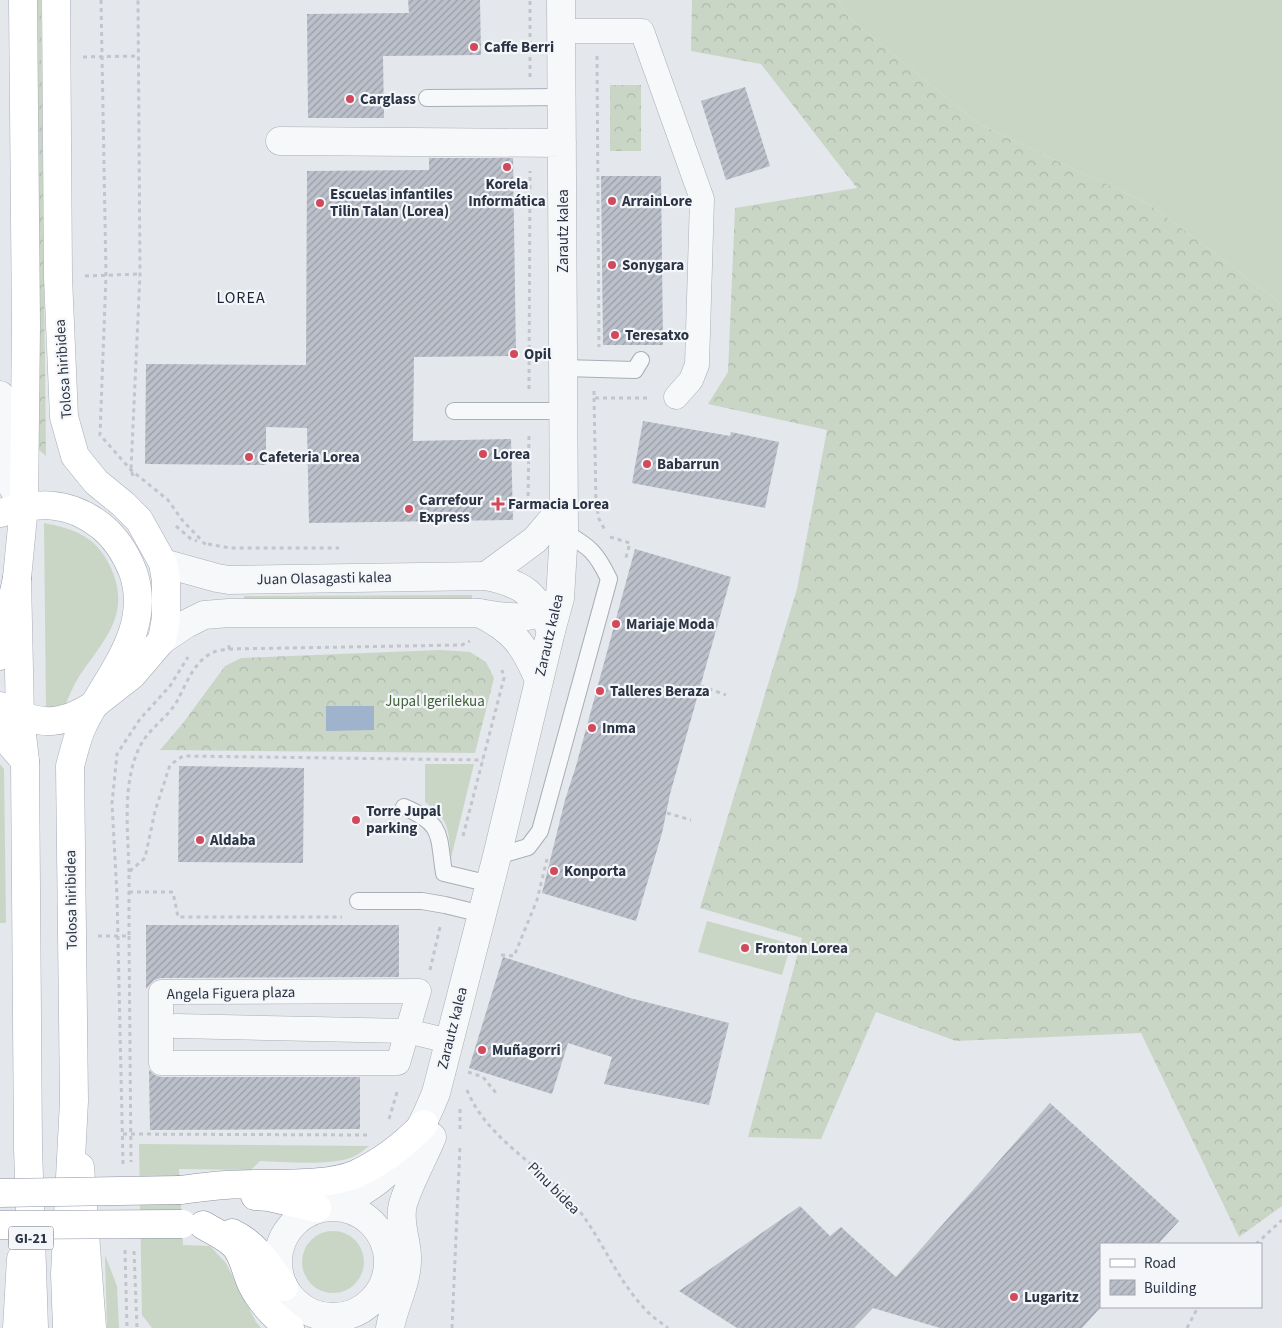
<svg xmlns="http://www.w3.org/2000/svg" width="1282" height="1328" font-family="'Source Sans 3',sans-serif">
  <style>
    .grass { fill: #c9d6c5 }
    .forest { fill: url(#forest-crowns) }
    .water { fill: #9fb4cc }
    .building { fill: url(#building-hatch) }
    .lines { fill: none; stroke-linecap: round; stroke-linejoin: round }
    .service-casing { stroke: #a9aeb7; stroke-width: 18 }
    .pedestrian-casing { stroke: #a9aeb7; stroke-width: 25 }
    .minor-casing { stroke: #a9aeb7; stroke-width: 29 }
    .tertiary-casing { stroke: #a9aeb7; stroke-width: 29 }
    .secondary-casing { stroke: #a9aeb7; stroke-width: 29 }
    .primary-casing { stroke: #a3abb8; stroke-width: 29 }
    .motorway-casing { stroke: #8b94a3; stroke-width: 29 }
    .path { stroke: #c2c5cb; stroke-width: 3; stroke-dasharray: 4 4; stroke-linecap: butt }
    .service { stroke: #f7f8fa; stroke-width: 16 }
    .pedestrian { stroke: #f7f8fa; stroke-width: 24 }
    .minor { stroke: #f7f8fa; stroke-width: 28 }
    .tertiary { stroke: #f7f8fa; stroke-width: 28 }
    .secondary { stroke: #fff; stroke-width: 28 }
    .primary { stroke: #fff; stroke-width: 28 }
    .motorway { stroke: #fff; stroke-width: 28 }
    .motorway-bridge-casing { stroke: #8b94a3; stroke-width: 29; stroke-linecap: butt }
    .motorway-bridge { stroke: #fff; stroke-width: 28 }
    .poi-dot { fill: #d1495b; stroke: #f4f6f9; stroke-width: 2 }
    .labels { text-anchor: middle; stroke-width: 4.5; stroke-linejoin: round; paint-order: stroke }
    .shield { fill: #f4f6f9; stroke: #676e7b; stroke-width: 1 }
    .shield-label { font-size: 14px; font-weight: bold; fill: #2b3445 }
    .poi-label { font-size: 15px; font-weight: bold; fill: #2b3445; stroke: #f4f6f9; text-anchor: start }
    .street-label { font-size: 15px; fill: #2b3445; stroke: #f4f6f9 }
    .park-label { font-size: 15px; fill: #3f6138; stroke: #f4f6f9 }
    .neighbourhood-label { font-size: 16px; letter-spacing: 1px; fill: #1d2536; stroke: #f4f6f9 }
  </style>
  <defs>
    <pattern id="forest-crowns" width="20" height="18" patternUnits="userSpaceOnUse" patternTransform="scale(1.25)"><rect width="20" height="18" fill="#c9d6c5"/><path d="M2 6a3 3 0 1 1 6 0M12 15a3 3 0 1 1 6 0" fill="none" stroke="#adb8ab"/></pattern>
    <pattern id="building-hatch" width="6" height="6" patternUnits="userSpaceOnUse" patternTransform="scale(1.25)"><rect width="6" height="6" fill="#bbc0ca"/><path d="M-1 1l2-2M0 6l6-6M5 7l2-2" fill="none" stroke="#989da6"/></pattern>
  </defs>
  <rect width="100%" height="100%" fill="#e4e7ec"/>
  <path class="grass" d="M838,0H1282V304L1149,204L979,124L849,18Z
    M44,523C74,529 95,536 109,564C133,612 106,637 80,675C73,685 69,698 63,709L46,712Z
    M472,595V600L244,601V596Z
    M0,764L4,769L6,923H0Z
    M425,764H474L451,858C448,829 450,820 425,802Z
    M707,921L791,944L782,975L698,952Z
    M139,1144L369,1146C364,1150 359,1154 353,1157C332,1166 284,1162 260,1161L251,1170L179,1169L183,1245L210,1246L226,1263L256,1322L261,1328H152L142,1315Z
    M302 1262a31 31 0 1 1 62 0a31 31 0 1 1-62 0Z
    M105,1255L117,1286L119,1328H107Z"/>
  <path class="forest" d="M34,0H41L46,456L39,450Z
    M692,0H838L849,18L979,124L1149,204L1282,304V1206L1239,1237L1141,1033L956,1041L876,1012L821,1139L748,1137L802,938L700,908L797,589L827,430L708,404L728,372L735,208L857,188L761,64L691,51Z
    M610,85H641V151H610Z
    M440,650L470,652L486,662L494,678L475,753L160,750L183,723L225,666L241,658Z"/>
  <path class="water" d="M326,706H374V730L326,731Z"/>
  <path class="building" d="M408,0H480L481,55L383,56L384,118H308L307,14L409,13Z
    M745,87L770,166L726,180L701,101Z
    M429,158H513L516,356L414,357L413,441L511,439L513,520L309,523L307,428L266,427V465L145,464L146,364L306,365L307,171L429,170Z
    M601,176H661L663,345H603Z
    M643,421L730,436L731,432L779,442L765,508L632,483Z
    M635,549L731,577L670,794L662,833L636,921L542,893L565,800L576,766Z
    M179,766L304,768L303,863L178,862Z
    M146,925H399V977L161,978L154,980L146,989Z
    M503,957L630,998L729,1023L709,1105L604,1084L612,1057L568,1043L552,1094L469,1068Z
    M149,1070L155,1075L161,1077H360V1129L150,1130Z
    M1050,1103L1179,1221L1158,1244H1101V1307L1082,1328H940L873,1308L854,1328H737L679,1291L800,1206L830,1236L841,1227L896,1277Z"/>
  <g class="lines">
    <g class="service-casing">
      <path id="service" d="M427,98L562,97
        M563,368L635,370L641,360
        M454,411H564
        M404,807C444,824 438,835 444,873L490,884
        M497,856L528,847L540,831L609,579C596,552 590,547 564,532
        M358,901H422L445,905L482,914"/>
    </g>
    <g class="pedestrian-casing">
      <path id="pedestrian" d="M561,31H642L702,199L697,365L691,380L676,397
        M419,991L398,1063H161V992Z
        M176,1026L407,1031L449,1041"/>
    </g>
    <g class="minor-casing">
      <path id="minor" d="M280,141L562,143
        M0,395L6,426V476L24,506
        M486,576L535,540L564,506
        M479,613C500,616 524,622 543,610C549,607 554,602 559,598
        M551,631L560,598L564,532L561,0"/>
    </g>
    <g class="tertiary-casing">
      <path id="tertiary" d="M163,563L217,578L229,580L486,576C525,584 536,594 551,631L497,856L436,1093C413,1150 392,1181 334,1206
        M162,640L186,624L204,615L229,613H479C514,630 524,645 539,680
        M278 1262a55 55 0 1 1 110 0a55 55 0 1 1-110 0Z
        M390,1328C394,1304 408,1282 407,1257C407,1240 398,1222 403,1204C410,1181 423,1159 432,1137"/>
    </g>
    <g class="secondary-casing">
      <path id="secondary" d="M23,0L26,325L24,506L17,578L20,717L25,761
        M56,0L58,277L64,417L75,456L96,482L123,504L139,520L163,563L166,580V618L162,640L132,675L95,704
        M80,1167L92,1328
        M17,1328L21,1259"/>
    </g>
    <g class="primary-casing">
      <path id="primary" d="M0,513C37,502 68,500 101,526C116,538 126,554 133,572C153,630 108,675 84,723C77,736 74,752 70,766L74,1101L65,1274L67,1328
        M0,706C36,725 60,728 95,704
        M0,732L25,761L28,1148L34,1328"/>
    </g>
    <g class="motorway-casing">
      <path id="motorway" d="M0,656L17,578
        M180,1190C196,1188 211,1186 226,1185C263,1182 324,1188 356,1174C382,1162 405,1144 424,1124
        M255,1196L269,1197L317,1208
        M203,1225C213,1231 227,1237 235,1246C244,1256 246,1273 252,1285C260,1301 275,1318 290,1328
        M232,1233C256,1244 269,1266 284,1287"/>
    </g>
    <path class="path" d="M101,0L106,275L100,435L131,470L168,500L183,521L207,546
      M597,56L599,347
      M83,57L138,56
      M530,77V0
      M85,276L140,274
      M529,389L530,171
      M594,391V398H651
      M594,398L596,502L599,519L606,532
      M133,476L131,470L140,274L138,0
      M528,504L529,433
      M176,526L191,539L197,541
      M610,537L630,543L625,561
      M208,544L230,548H339
      M229,649L462,645L470,641
      M701,686L726,695
      M667,813L691,820
      M463,836L504,678L502,670
      M129,872C128,831 121,777 143,741C152,727 167,717 176,703C186,685 194,660 214,652C218,650 224,650 229,649V641
      M129,892H173L178,917H342
      M98,936H129V872L145,858L155,811L170,765L183,756L483,760
      M129,936L131,1162
      M501,955L514,956L537,900L547,859
      M430,970L440,927
      M468,1072L483,1077L496,1093
      M467,1090C485,1135 533,1162 566,1195C598,1228 613,1275 644,1308C651,1316 660,1322 668,1328
      M460,1109V1133
      M389,1119L398,1089
      M123,1134L367,1135
      M123,1164L117,895L112,803L117,754L140,719L170,686L188,657
      M1256,1244L1282,1220
      M125,1250L127,1328
      M134,1251L137,1328
      M452,1328L460,1146
      M1187,1328L1198,1307"/>
    <use href="#service" class="service"/>
    <use href="#pedestrian" class="pedestrian"/>
    <use href="#minor" class="minor"/>
    <use href="#tertiary" class="tertiary"/>
    <use href="#secondary" class="secondary"/>
    <use href="#primary" class="primary"/>
    <use href="#motorway" class="motorway"/>
    <g class="motorway-bridge-casing">
      <path id="motorway-bridge" d="M0,1193L180,1190
        M0,1225L182,1224"/>
    </g>
    <use href="#motorway-bridge" class="motorway-bridge"/>
  </g>
  <g class="poi-dot">
    <circle cx="474" cy="47" r="5"/>
    <circle cx="350" cy="99" r="5"/>
    <circle cx="507" cy="167" r="5"/>
    <circle cx="612" cy="201" r="5"/>
    <circle cx="320" cy="203" r="5"/>
    <circle cx="612" cy="265" r="5"/>
    <circle cx="615" cy="335" r="5"/>
    <circle cx="514" cy="354" r="5"/>
    <circle cx="483" cy="454" r="5"/>
    <circle cx="249" cy="457" r="5"/>
    <circle cx="647" cy="464" r="5"/>
    <path d="M495.5 496.5h5v5h5v5h-5v5h-5v-5h-5v-5h5z"/>
    <circle cx="409" cy="509" r="5"/>
    <circle cx="616" cy="624" r="5"/>
    <circle cx="600" cy="691" r="5"/>
    <circle cx="592" cy="728" r="5"/>
    <circle cx="356" cy="820" r="5"/>
    <circle cx="200" cy="840" r="5"/>
    <circle cx="554" cy="871" r="5"/>
    <circle cx="745" cy="948" r="5"/>
    <circle cx="482" cy="1050" r="5"/>
    <circle cx="1014" cy="1297" r="5"/>
  </g>
  <g class="labels">
    <rect class="shield" x="8.5" y="1226.5" width="45" height="23" rx="4"/>
    <g class="shield-label">
      <text x="31" y="1243">GI-21</text>
    </g>
    <g class="poi-label">
      <text x="484" y="52">Caffe Berri</text>
      <text x="360" y="104">Carglass</text>
      <text x="507" y="189" text-anchor="middle">Korela<tspan x="507" dy="17">Informática</tspan></text>
      <text x="330" y="199">Escuelas infantiles<tspan x="330" dy="17">Tilin Talan (Lorea)</tspan></text>
      <text x="622" y="206">ArrainLore</text>
      <text x="622" y="270">Sonygara</text>
      <text x="625" y="340">Teresatxo</text>
      <text x="524" y="359">Opil</text>
      <text x="493" y="459">Lorea</text>
      <text x="259" y="462">Cafeteria Lorea</text>
      <text x="657" y="469">Babarrun</text>
      <text x="419" y="505">Carrefour<tspan x="419" dy="17">Express</tspan></text>
      <text x="508" y="509">Farmacia Lorea</text>
      <text x="626" y="629">Mariaje Moda</text>
      <text x="610" y="696">Talleres Beraza</text>
      <text x="602" y="733">Inma</text>
      <text x="366" y="816">Torre Jupal<tspan x="366" dy="17">parking</tspan></text>
      <text x="210" y="845">Aldaba</text>
      <text x="564" y="876">Konporta</text>
      <text x="755" y="953">Fronton Lorea</text>
      <text x="492" y="1055">Muñagorri</text>
      <text x="1024" y="1302">Lugaritz</text>
    </g>
    <g class="street-label">
      <text transform="translate(563 231) rotate(-90)" y="5">Zarautz kalea</text>
      <text transform="translate(63 369) rotate(-94)" y="5">Tolosa hiribidea</text>
      <text transform="translate(324 578) rotate(-1)" y="5">Juan Olasagasti kalea</text>
      <text transform="translate(549 635) rotate(-77)" y="5">Zarautz kalea</text>
      <text transform="translate(71 900) rotate(-91)" y="5">Tolosa hiribidea</text>
      <text transform="translate(231 993) rotate(-1)" y="5">Angela Figuera plaza</text>
      <text transform="translate(452 1028) rotate(-76)" y="5">Zarautz kalea</text>
      <text transform="translate(554 1188) rotate(45)" y="5">Pinu bidea</text>
    </g>
    <g class="park-label">
      <text x="435" y="706">Jupal Igerilekua</text>
    </g>
    <g class="neighbourhood-label">
      <text x="241" y="303">LOREA</text>
    </g>
  </g>
  <rect x="1100" y="1243" width="162" height="65" fill="#f4f6f9" stroke="#a4a8b1"/>
  <rect x="1110" y="1259" width="25" height="8" fill="#ffffff" stroke="#a4a8b1"/>
  <text x="1144" y="1268" font-size="15" fill="#2b3445">Road</text>
  <rect x="1110" y="1280" width="25" height="15" fill="url(#building-hatch)" stroke="#a4a8b1"/>
  <text x="1144" y="1293" font-size="15" fill="#2b3445">Building</text>
</svg>
